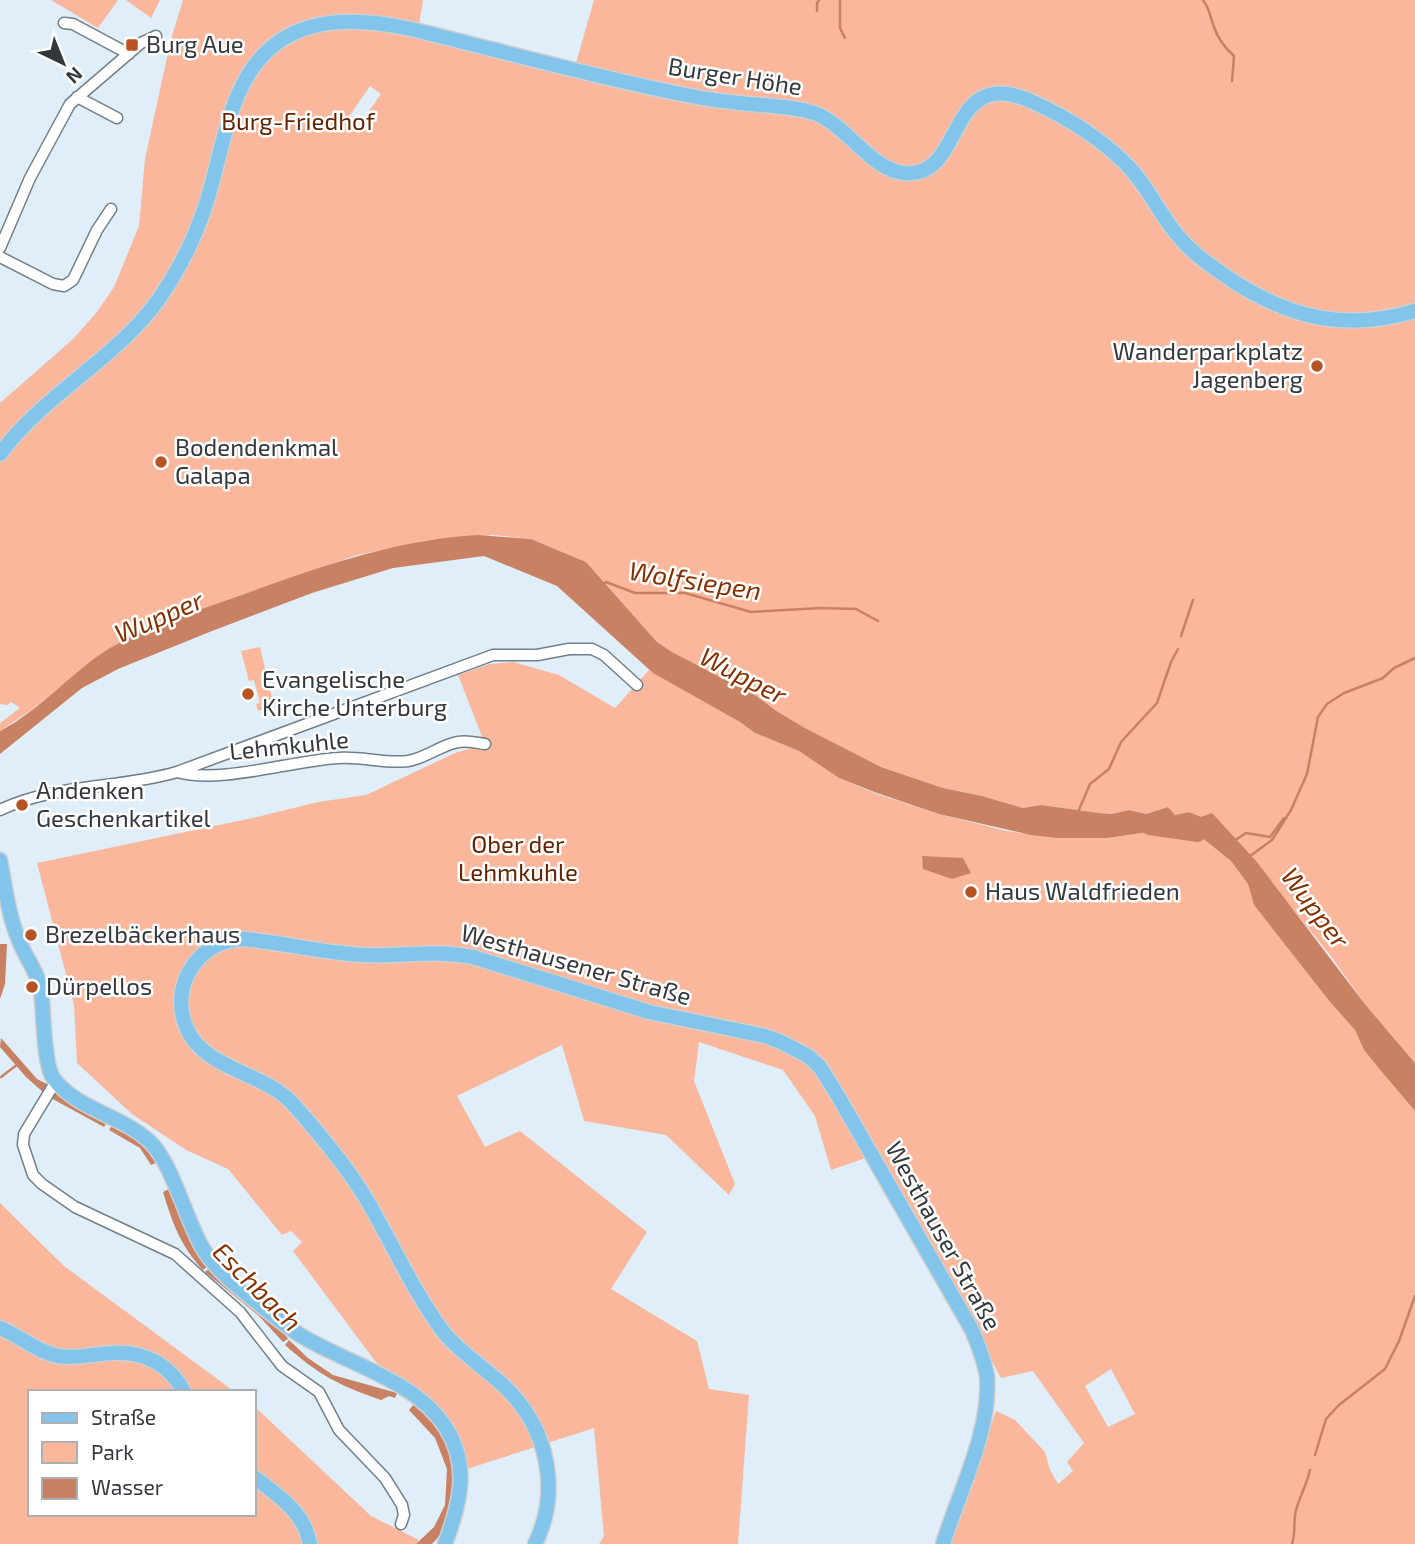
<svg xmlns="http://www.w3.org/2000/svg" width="1415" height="1544" font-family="'Exo 2',sans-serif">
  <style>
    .green { fill: #fbb79b; fill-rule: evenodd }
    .water { fill: #c98164 }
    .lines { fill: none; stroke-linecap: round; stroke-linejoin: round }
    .stream { stroke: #c98164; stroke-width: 2.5 }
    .river { stroke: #c98164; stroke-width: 14 }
    .minor-casing { stroke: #717f88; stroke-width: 13 }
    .major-casing { stroke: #cecfd0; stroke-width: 17 }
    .minor { stroke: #fff; stroke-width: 10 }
    .major { stroke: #83c5ea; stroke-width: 14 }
    .poi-dot { fill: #b75223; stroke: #fff; stroke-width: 2.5 }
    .labels { text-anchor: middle; stroke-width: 5; stroke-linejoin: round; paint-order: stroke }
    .poi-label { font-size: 24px; fill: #32383c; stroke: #fff; text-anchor: start }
    .street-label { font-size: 24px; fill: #32383c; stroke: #fff }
    .park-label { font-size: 24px; fill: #642301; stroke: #fff }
    .water-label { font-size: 26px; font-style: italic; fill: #863000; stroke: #fff }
  </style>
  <rect width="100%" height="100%" fill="#dfeef9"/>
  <path class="green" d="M51,0H118L98,28Z
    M126,0H160L151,18Z
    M183,0H423L419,25L576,63L594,0H1415V1063L1364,1003L1330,955L1236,839L1189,812L1175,815L1168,807L1146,814L1129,810L1112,814L1099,813L1041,805L1023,808L982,796L943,788L881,767L805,728L778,712L755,695L672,652L657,642L586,562L531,539L493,535L432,540L357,555L178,617L111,648L30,711L0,731V723L20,708L11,702L7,705L0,704V403L72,340L97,312L114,287L139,226L145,159L171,39ZM370,86L381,94L357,128L346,121Z
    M260,647L274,707L258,711L256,704L260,703L254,680L249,681L241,651Z
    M513,662L559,675L615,708L649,670L740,722L755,733L799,751L839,778L877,794L939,814L1007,831L1056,838H1107L1170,829L1201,837L1231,861L1248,884L1254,905L1330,1002L1355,1030L1364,1050L1381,1071L1415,1111V1544H951L996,1411L1015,1420L1045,1452L1050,1470L1058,1484L1073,1471L1067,1462L1084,1443L1033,1371L1001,1378L880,1153L831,1170L815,1116L783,1070L699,1042L694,1081L735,1184L729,1195L666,1135L584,1121L562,1045L457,1096L485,1147L520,1131L647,1232L611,1289L697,1341L709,1389L749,1395L738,1544H599L604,1536L594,1428L464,1470L461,1447L375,1361L293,1251L302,1242L291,1231L282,1235L228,1169L186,1150L132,1114L77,1063L74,1005L37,863L257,817L318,802L366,795L455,753L485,744L458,675L490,664ZM1111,1369L1135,1414L1108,1427L1085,1386Z
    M0,1203L64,1266L235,1392H30V1514H254V1406L371,1516L419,1540L416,1544H0Z"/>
  <path class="water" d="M478,535L531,539L586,562L657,642L672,652L755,695L778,712L805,728L881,767L943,788L982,796L1023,808L1041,805L1099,813L1112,814L1129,810L1146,814L1168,807L1175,815L1189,812L1201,817L1212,813L1257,862L1364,1003L1415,1063V1111L1381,1071L1364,1050L1355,1030L1330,1002L1254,905L1248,884L1231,861L1201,837L1170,829L1107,838H1056L1031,835L939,814L877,793L839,778L799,751L755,733L740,722L653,673L557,586L484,556L393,568L312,593L212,631L118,669L82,688L0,754V731C41,710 71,672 110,648C148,626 191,613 233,598C313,569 392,540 478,535Z
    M922,856L963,858L971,873L952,879L923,869Z
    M0,944H7L5,984L0,999Z
    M1,1038L37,1079L49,1085L44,1093L26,1077L0,1047Z
    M55,1089L108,1121L104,1127L49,1097Z
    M113,1124L137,1137L158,1162L151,1165L140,1148L109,1130Z
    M171,1188L208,1266L203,1270C181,1247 172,1222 163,1192Z
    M210,1268L281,1329L288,1339L283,1342L259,1316L205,1272Z
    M289,1340L308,1358L333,1375L397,1393L395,1398L389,1396L381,1400C338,1385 319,1375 285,1345Z
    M415,1403C435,1422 457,1448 456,1478C455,1487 452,1497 451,1505C448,1520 443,1534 432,1544H416L434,1527L445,1505L447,1469L435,1438L409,1410Z"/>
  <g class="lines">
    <path class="stream" d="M840,0V28L845,38
      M1203,0C1210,9 1210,17 1214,27C1218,39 1225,48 1234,56L1232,81
      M817,11V3L819,0
      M603,584L606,582L635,593H685L751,612L821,608L856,609L878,621
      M1181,636L1193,600
      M1078,812L1090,784L1109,769L1121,742L1157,703L1171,662L1178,649
      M1234,841L1246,833L1270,837L1284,818
      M1250,856L1272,840L1291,810L1307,774L1318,717L1327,704L1344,693L1383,678L1394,668L1415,658
      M1,1077L18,1064
      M1315,1455L1326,1419L1339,1405L1385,1369L1399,1341L1415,1296
      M1292,1544C1296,1532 1293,1522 1296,1510C1300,1496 1307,1484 1310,1470"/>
    <path class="river" d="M1149,828L1198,835"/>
    <g class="minor-casing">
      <path id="minor" d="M64,23L73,24L129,54
        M77,97L117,118
        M0,248L30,178L70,104L141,43L156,36
        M0,257L53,284L64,286L73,280L97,230L111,209
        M177,772C220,784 291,761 338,758C361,756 385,764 408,761C426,758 441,745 458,742C467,740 477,743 485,744
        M0,810C56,783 119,789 177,772L493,655H537L569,649H592L604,655L637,685
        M56,1081L24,1134L23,1145L33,1175L42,1184L75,1207L175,1254L240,1312L282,1366L319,1392L339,1430L385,1478L402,1505L404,1515L401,1524"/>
    </g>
    <g class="major-casing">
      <path id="major" d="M0,454C44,394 115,360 159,299C179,270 195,238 206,204C217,169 223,131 237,97C269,18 338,13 411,29C501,51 591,76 681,94C708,100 735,103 762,105C779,107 797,107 814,113C846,124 871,170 904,173C967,180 944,61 1033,102C1066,117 1098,137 1124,162C1147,184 1159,214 1179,237C1194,255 1214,268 1233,281C1292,319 1347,331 1415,311
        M0,860C5,886 8,913 18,938C24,956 38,971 41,991C44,1010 43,1066 54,1079C77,1110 124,1116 151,1143C172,1164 186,1219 202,1247C214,1268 235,1285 254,1300C269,1312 284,1325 300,1335C347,1364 416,1380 446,1428C470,1466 460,1504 445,1544
        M0,1328C20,1336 37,1352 58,1356C76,1359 94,1354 112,1353C143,1351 170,1364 184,1392
        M254,1477C278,1496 304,1511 310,1544
        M535,1544C561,1491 548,1429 506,1388C487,1369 463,1355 445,1334C413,1292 392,1242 365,1197C347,1167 316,1130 293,1104C264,1072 205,1070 187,1029C168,987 198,939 244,939C284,943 324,953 364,955C403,957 432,949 473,957L649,1012L765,1036L781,1042L808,1056L820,1067L838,1096L972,1330C978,1345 985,1361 987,1377C991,1431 959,1492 943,1544"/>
    </g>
    <use href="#minor" class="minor"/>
    <use href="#major" class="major"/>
  </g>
  <g class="poi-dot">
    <rect x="125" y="38" width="14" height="14" rx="3.5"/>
    <circle cx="1317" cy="366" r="7"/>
    <circle cx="161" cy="462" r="7"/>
    <circle cx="248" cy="694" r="7"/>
    <circle cx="22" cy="805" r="7"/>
    <circle cx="971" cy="892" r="7"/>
    <circle cx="31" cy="935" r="7"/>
    <circle cx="32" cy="987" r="7"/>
  </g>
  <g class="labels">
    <g class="poi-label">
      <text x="146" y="53">Burg Aue</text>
      <text x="1303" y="360" text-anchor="end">Wanderparkplatz<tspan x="1303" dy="28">Jagenberg</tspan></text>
      <text x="175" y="456">Bodendenkmal<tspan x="175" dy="28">Galapa</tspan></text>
      <text x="262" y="688">Evangelische<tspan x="262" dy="28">Kirche Unterburg</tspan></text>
      <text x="36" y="799">Andenken<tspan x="36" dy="28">Geschenkartikel</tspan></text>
      <text x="985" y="900">Haus Waldfrieden</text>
      <text x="45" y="943">Brezelbäckerhaus</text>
      <text x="46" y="995">Dürpellos</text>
    </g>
    <g class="street-label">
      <text transform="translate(735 77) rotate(9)" y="8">Burger Höhe</text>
      <text transform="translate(289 746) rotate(-6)" y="8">Lehmkuhle</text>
      <text transform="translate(576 965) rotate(16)" y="8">Westhausener Straße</text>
      <text transform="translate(943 1236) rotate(61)" y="8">Westhauser Straße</text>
    </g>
    <g class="park-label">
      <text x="298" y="130">Burg-Friedhof</text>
      <text x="518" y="853">Ober der<tspan x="518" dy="28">Lehmkuhle</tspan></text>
    </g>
    <g class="water-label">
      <text transform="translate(695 581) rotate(9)" y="9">Wolfsiepen</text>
      <text transform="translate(159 617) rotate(-23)" y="9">Wupper</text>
      <text transform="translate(743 676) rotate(27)" y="9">Wupper</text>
      <text transform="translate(1315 908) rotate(53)" y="9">Wupper</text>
      <text transform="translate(257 1287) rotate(45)" y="9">Eschbach</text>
    </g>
  </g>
  <rect x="28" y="1390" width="228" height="126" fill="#ffffff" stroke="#adafb1" stroke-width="2"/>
  <rect x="42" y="1413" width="35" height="10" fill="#83c5ea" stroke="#adafb1" stroke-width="2"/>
  <text x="91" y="1425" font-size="21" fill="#32383c">Straße</text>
  <rect x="42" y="1442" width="35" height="21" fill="#fbb79b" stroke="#adafb1" stroke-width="2"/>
  <text x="91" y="1460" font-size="21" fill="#32383c">Park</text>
  <rect x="42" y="1478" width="35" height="21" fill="#c98164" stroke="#adafb1" stroke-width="2"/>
  <text x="91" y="1495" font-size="21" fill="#32383c">Wasser</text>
  <g transform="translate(63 63) rotate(137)" stroke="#ffffff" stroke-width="5" paint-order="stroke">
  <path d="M0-5L12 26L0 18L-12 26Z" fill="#32383c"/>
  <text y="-10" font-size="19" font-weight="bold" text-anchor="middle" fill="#32383c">N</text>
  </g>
</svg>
